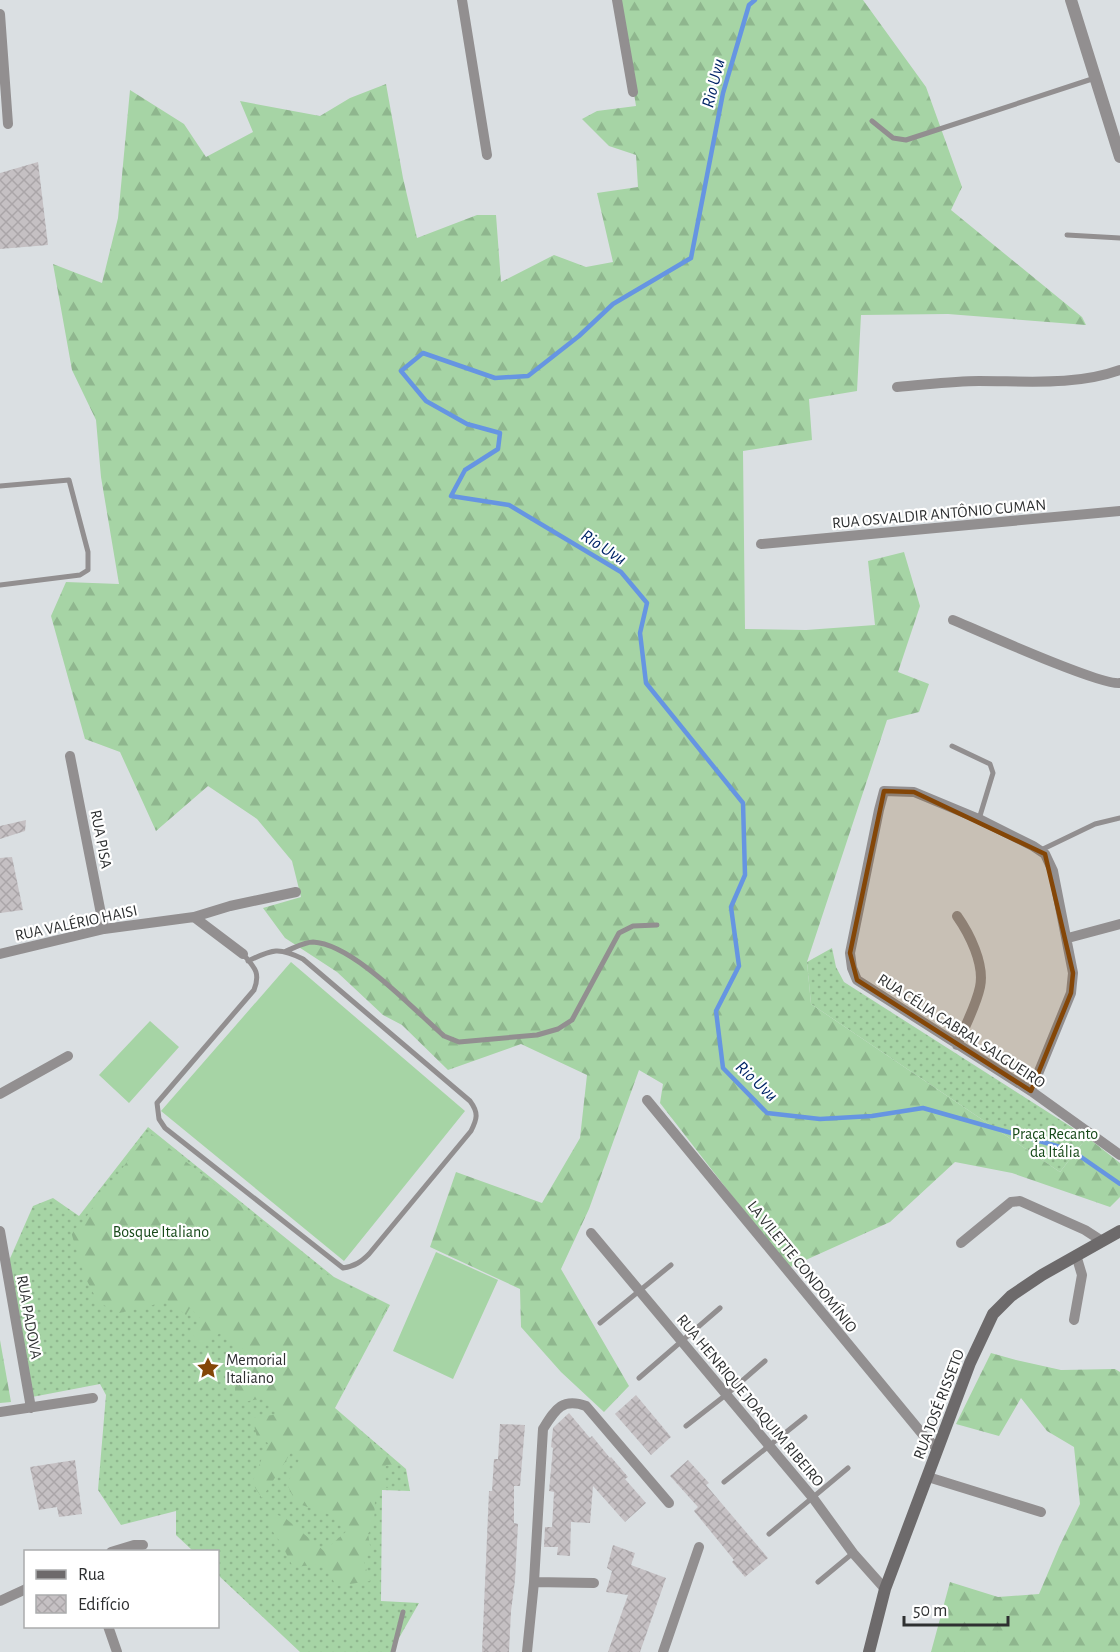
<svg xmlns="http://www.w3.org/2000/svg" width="1120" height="1652" font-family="'Alegreya Sans',sans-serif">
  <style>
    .grass { fill: url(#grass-dots) }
    .forest { fill: url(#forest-firs) }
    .pitch { fill: #a6d4a5 }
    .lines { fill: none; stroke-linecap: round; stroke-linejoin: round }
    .stream { stroke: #6695e2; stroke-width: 4.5 }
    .building { fill: url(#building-cross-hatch) }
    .service { stroke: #928f90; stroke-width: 5 }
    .minor { stroke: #928f90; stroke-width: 10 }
    .tertiary { stroke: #928f90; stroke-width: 12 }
    .secondary { stroke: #6d6a6b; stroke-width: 12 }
    .marked { fill: #844607; fill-opacity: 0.2; stroke: #844607; stroke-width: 4.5; stroke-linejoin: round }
    .labels { text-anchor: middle; stroke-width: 4.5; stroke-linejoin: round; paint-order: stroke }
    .street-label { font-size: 16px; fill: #2e3031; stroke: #fff }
    .park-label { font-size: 16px; fill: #184a1a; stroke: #fff }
    .poi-label { font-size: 16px; fill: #2e3031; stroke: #fff; text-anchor: start }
    .water-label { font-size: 18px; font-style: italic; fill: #002467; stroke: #fff }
  </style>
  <defs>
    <pattern id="grass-dots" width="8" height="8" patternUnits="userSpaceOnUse" patternTransform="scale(1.5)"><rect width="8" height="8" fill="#a6d4a5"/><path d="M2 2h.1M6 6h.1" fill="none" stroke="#8fb68e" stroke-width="1.8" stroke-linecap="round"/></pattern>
    <pattern id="forest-firs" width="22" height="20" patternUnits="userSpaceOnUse" patternTransform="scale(1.5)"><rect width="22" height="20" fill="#a6d4a5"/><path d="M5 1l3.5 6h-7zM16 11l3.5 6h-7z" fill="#8fb68e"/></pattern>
    <pattern id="building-cross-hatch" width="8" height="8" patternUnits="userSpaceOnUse" patternTransform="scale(1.5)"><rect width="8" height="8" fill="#c5c0c3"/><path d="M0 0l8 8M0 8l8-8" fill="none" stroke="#aaa5a8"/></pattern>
  </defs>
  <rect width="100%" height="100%" fill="#dadfe2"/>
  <path class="grass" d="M832,948L836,967L844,982L1087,1137L1060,1172L811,1004L807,962Z
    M148,1127L334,1277L390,1305L335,1408L406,1469L410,1491L382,1490L381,1601L419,1603L391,1652H300L218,1575V1552L193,1551L176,1535V1511L121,1525L98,1490L106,1395L100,1384L32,1397L5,1270L33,1206L53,1198L79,1216Z"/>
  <path class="forest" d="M619,0H863L926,87L962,187L951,210L1082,317L1086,325L948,314L861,315L857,391L809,399L812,440L743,451L745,629L806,630L875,625L868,561L904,552L920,606L898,672L929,684L919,712L887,720L807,962L811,1004L1060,1172L1087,1137L1120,1163V1197L1110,1207L1012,1173L955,1162L890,1222L788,1268L660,1103L663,1084L639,1070L589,1209L561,1269L629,1386L604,1412L561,1372L521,1327L520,1289L430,1247L456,1172L542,1203L580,1138L587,1075L521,1044L448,1070L402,1025L383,1015L337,972L285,938L263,908L301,897L292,861L257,819L208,786L156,831L120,752L85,739L51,616L66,582L119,584L101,477L96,420L72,370L53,264L102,283L118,218L130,90L184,124L206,157L253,132L240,101L320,116L350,98L386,84L403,178L417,238L477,215H496L501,282L554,255L586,267L613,262L597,193L638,187L636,155L609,146L582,119L597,111L636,106Z
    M149,1132L333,1279L388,1306L333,1409L399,1464L386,1465L382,1479L389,1488H381L379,1497L375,1501L374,1523L368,1534L371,1551L362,1556L370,1581L336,1586L325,1564L293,1567L281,1543L268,1525L274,1514L284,1517L324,1551L349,1529L331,1515L296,1503L287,1484L300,1458L292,1451L262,1498L252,1483L268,1443L257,1437L252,1418L279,1414L268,1397L244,1402L235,1396V1373L245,1351L222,1332L201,1345L192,1334L200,1318L190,1308L186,1315L166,1299L153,1305L119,1313L98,1302L85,1277L71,1232L81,1224Z
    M0,1340L11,1402L0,1403Z
    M991,1353L1016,1360L1061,1370L1115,1369L1120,1372V1652H931L950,1582L998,1597L1039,1594L1059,1547L1080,1504L1074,1447L1047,1431L1021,1398L999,1436L956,1424Z"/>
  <path class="pitch" d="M291,962L465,1111L344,1261L161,1111Z
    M150,1021L179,1047L129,1103L99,1075Z
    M436,1252L498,1280L453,1379L393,1351Z"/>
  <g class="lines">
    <path class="stream" d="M755,0L749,5L723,93L691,258L613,304L579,336L528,376L495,378L423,353L401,371L426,401L467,424L500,433L498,449L465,470L451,496L509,505L621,572L647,603L640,633L646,683L743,803L745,875L731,907L739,966L716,1011L723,1068L767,1113L820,1119L872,1116L923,1108L1071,1150L1120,1184"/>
  </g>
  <path class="building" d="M38,162L48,245L0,249V173Z
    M26,820L25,831L0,839V826Z
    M12,857L23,910L0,913V858Z
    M636,1395L671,1437L651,1455L615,1414Z
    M569,1413L590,1438L592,1436L610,1458L611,1457L628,1477L625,1479L646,1503L625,1522L593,1486L590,1523L571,1522L570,1556L557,1555L558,1547H544L545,1527H552L554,1492L549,1491L553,1448L551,1447L553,1428Z
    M500,1424L525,1425L520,1486H514V1523L518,1524L515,1580L511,1611L509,1652H482L489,1491H492L494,1459H498Z
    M75,1460L82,1514L59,1517L57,1507L39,1510L30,1467Z
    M688,1460L709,1483L706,1485L768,1558L745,1577L732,1562L734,1560L694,1511L698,1507L670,1476Z
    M613,1545L635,1553L631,1565L666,1578L640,1652H608L628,1595L606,1592L612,1571L607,1568Z"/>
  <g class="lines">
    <path class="service" d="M872,121L893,138L906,140L1095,78
      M1067,235L1120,238
      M0,486L69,480L88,552V570L80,575L0,585
      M952,746L990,764L993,773L979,819
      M1041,850L1095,824L1120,818
      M286,951C294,948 305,942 313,942C353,944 413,1009 444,1036L459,1042L537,1035L558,1029L572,1020L619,933L633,926L657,925
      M243,954C254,967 261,972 254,990L157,1103L159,1119L165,1128L343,1268C355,1266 361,1262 369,1254L471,1131C477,1119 479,1113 470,1101L303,959C279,947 273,949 248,961
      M600,1323L671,1265
      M639,1378L720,1308
      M686,1426L727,1394L765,1361
      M724,1482L805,1417
      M769,1534L848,1468
      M818,1582L853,1553
      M393,1652L403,1612"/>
    <path class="minor" d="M462,0L487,155
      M617,0L633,92
      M0,14L8,124
      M897,387C924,385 952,381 979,381C1026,381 1076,386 1120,370
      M761,544L1120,511
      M953,620C979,631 1101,686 1120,683
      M70,756L104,929
      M957,916C969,933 985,964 980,987C976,1006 965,1026 957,1045
      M194,917L230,906L296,892
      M1068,938L1120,924
      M0,954L104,929L194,917L243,954
      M1031,1091L1071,993L1073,973L1053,871L1045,854L1033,846L979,819L914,792L884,791L879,810L850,953L852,968L857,980L1031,1091L1120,1155
      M0,1094L68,1056
      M647,1100L924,1436L938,1449
      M0,1231L31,1408
      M591,1233L813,1498L853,1553L885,1589
      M961,1243L1011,1202L1020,1201L1085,1230L1102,1241
      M1074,1320L1082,1275L1076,1255
      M0,1412L93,1398
      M928,1477L1041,1512
      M111,1552L134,1545H143
      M534,1582L594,1583
      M0,1601L26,1589
      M108,1626L117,1652
      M527,1652L534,1582L543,1429C555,1410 562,1397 586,1406L669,1503
      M663,1652L699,1547"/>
    <path class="tertiary" d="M1071,0L1120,157"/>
    <path class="secondary" d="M869,1652L885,1589L970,1363L993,1314L1011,1296L1042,1275L1120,1231"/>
  </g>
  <path class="marked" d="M884,791L914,792L1045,854L1073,973L1071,993L1031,1091L857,980L850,953Z"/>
  <defs>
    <g id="sight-bare" transform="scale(1.8)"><path d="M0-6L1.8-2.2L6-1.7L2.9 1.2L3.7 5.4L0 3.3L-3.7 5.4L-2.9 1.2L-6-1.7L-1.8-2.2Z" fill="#844607" stroke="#fff" stroke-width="2.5" paint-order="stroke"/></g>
  </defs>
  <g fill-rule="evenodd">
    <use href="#sight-bare" x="208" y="1368"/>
  </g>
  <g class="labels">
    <g class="street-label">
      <text transform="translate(939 513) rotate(-5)" y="6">RUA OSVALDIR ANTÔNIO CUMAN</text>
      <text transform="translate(102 839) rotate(79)" y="6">RUA PISA</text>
      <text transform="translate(76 922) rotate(-12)" y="6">RUA VALÉRIO HAISI</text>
      <text transform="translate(962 1030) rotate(33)" y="6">RUA CÉLIA CABRAL SALGUEIRO</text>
      <text transform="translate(803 1266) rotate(51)" y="6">LA VILETTE CONDOMÍNIO</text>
      <text transform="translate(30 1317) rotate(80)" y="6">RUA PADOVA</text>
      <text transform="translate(751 1400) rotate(50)" y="6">RUA HENRIQUE JOAQUIM RIBEIRO</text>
      <text transform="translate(938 1404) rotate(-69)" y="6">RUA JOSÉ RISSETO</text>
    </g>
    <g class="park-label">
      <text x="1055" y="1139">Praça Recanto<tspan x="1055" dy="18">da Itália</tspan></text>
      <text x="161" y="1237">Bosque Italiano</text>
    </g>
    <g class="poi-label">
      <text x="226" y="1365">Memorial<tspan x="226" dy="18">Italiano</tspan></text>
    </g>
    <g class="water-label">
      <text transform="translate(713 83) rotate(-76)" y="6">Rio Uvu</text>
      <text transform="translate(604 547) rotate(33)" y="6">Rio Uvu</text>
      <text transform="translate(757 1081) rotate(43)" y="6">Rio Uvu</text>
    </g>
  </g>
  <rect x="24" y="1550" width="195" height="78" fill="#ffffff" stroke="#abacad" stroke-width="1.5"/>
  <rect x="36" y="1570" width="30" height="9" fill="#6d6a6b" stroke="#abacad" stroke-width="1.5"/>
  <text x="78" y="1580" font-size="18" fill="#2e3031">Rua</text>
  <rect x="36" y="1595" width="30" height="18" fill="url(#building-cross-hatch)" stroke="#abacad" stroke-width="1.5"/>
  <text x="78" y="1610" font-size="18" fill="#2e3031">Edifício</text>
  <path d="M904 1616v9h104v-9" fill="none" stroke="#2e3031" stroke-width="3"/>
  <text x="913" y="1616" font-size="18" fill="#2e3031" stroke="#ffffff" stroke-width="4.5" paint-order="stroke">50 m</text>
</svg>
